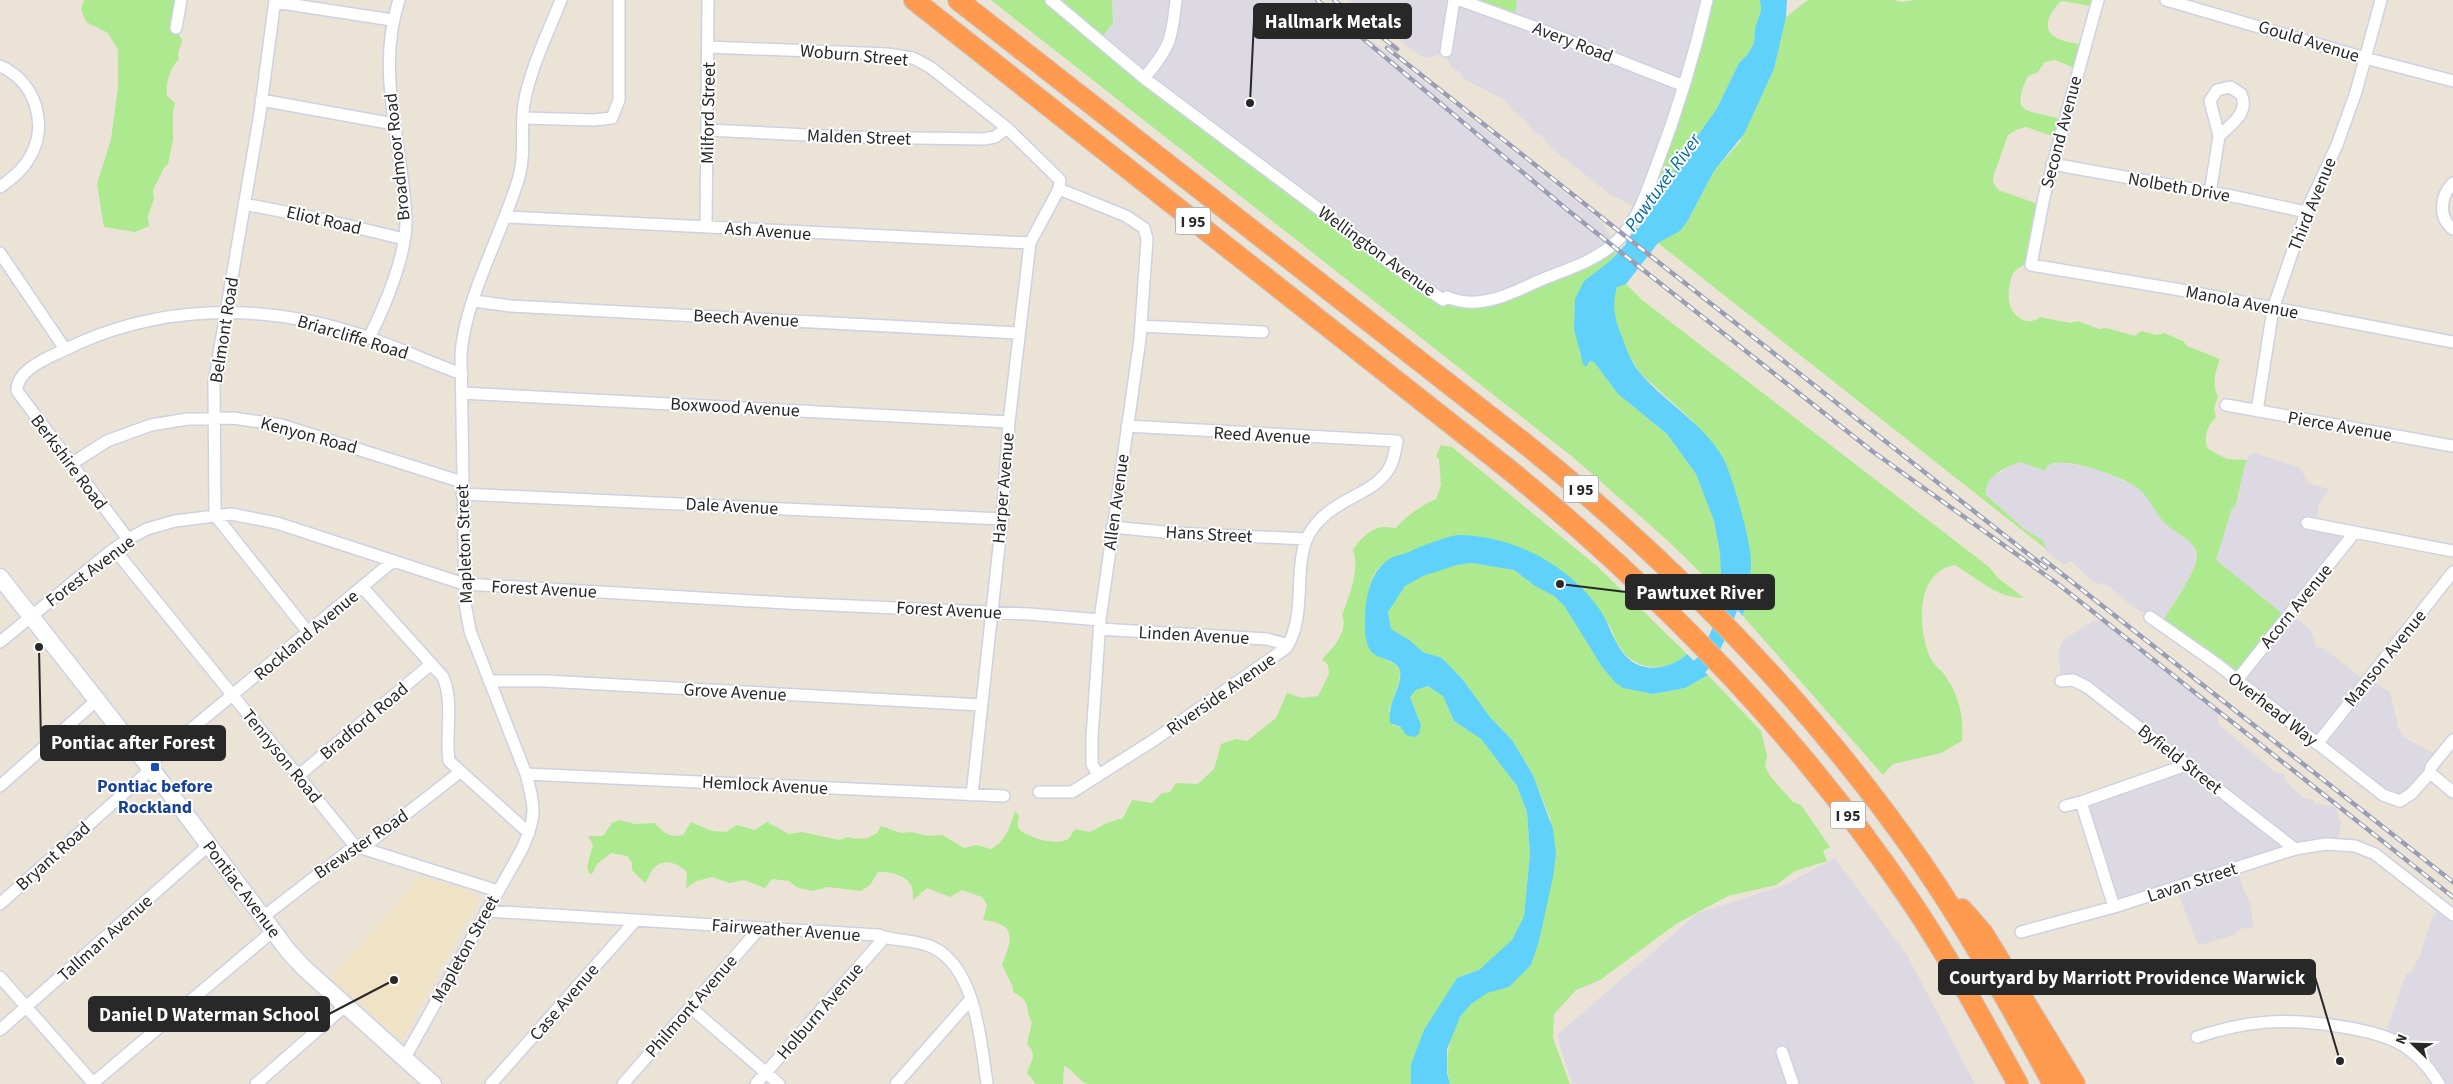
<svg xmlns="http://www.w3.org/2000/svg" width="2453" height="1084" font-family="'Source Sans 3',sans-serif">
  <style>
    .industrial { fill: #dcd9e3 }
    .education { fill: #f0e2c4 }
    .green { fill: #ade98e }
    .water { fill: #5fd1fa }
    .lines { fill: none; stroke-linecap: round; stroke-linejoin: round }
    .river { stroke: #5fd1fa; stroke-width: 16 }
    .minor-casing { stroke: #cdd1e3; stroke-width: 14 }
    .secondary-casing { stroke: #cdd1e3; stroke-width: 19 }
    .motorway-casing { stroke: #c7c7c7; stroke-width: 22 }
    .minor { stroke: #fff; stroke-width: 11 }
    .secondary { stroke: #fff; stroke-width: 16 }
    .motorway { stroke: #ff9a4f; stroke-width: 20 }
    .rail-casing { stroke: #9a9eb4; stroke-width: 4.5 }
    .rail { stroke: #fff; stroke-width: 2.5; stroke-dasharray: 8; stroke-linecap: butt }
    .transit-dot { fill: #1a4fb4; stroke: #fff; stroke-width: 2 }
    .labels { text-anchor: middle; stroke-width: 4; stroke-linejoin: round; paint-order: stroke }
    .shield { fill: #fff; stroke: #686868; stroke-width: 1 }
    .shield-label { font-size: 16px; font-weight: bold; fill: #282828 }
    .street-label { font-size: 18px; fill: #282828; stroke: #fff }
    .transit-label { font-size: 18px; font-weight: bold; fill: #164399; stroke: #fff }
    .water-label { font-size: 19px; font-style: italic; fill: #016ca3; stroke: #fff }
    .leader { fill: none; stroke: #282828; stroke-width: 2 }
    .callout-dot { fill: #282828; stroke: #fff; stroke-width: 2 }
    .callout { fill: #282828; stroke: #282828; stroke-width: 2 }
    .callout-label { font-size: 19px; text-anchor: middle; font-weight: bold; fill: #fff }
  </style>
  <rect width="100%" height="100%" fill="#ece3d7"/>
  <path class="industrial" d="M1112,0H1320L1601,221L1614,242L1587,259L1492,299L1445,297L1099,41L1113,23Z
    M1349,0H1461L1515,16L1517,0H1706L1683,84L1636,207L1611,195L1551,148L1543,137L1534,133L1524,119L1515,113L1505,100L1464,79L1461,73L1451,67L1446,52L1428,58L1420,56Z
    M2255,453L2300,468L2308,483L2329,489L2319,504L2317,523L2351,531L2290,613L2311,630L2316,647L2324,648L2364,680H2369L2390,692L2399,730L2404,737L2437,755V757L2399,801L2245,686L2216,560L2232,508L2235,507L2239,495L2242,472L2250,454Z
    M2020,462L2044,471L2049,465L2059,462L2097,469L2137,487L2149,499L2166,524L2193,544L2198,558L2187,582L2161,624L2131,605L2107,585L2093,582L2071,561L2064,565L2045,550L2041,540L2024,529L1986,495V488L1992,475L2001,473L2007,467Z
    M2106,620L2219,712L2218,724L2275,772L2284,774L2286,782L2304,798L2313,800L2316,804L2335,806L2341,822L2338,843L2238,867L2242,886L2250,902L2254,927L2240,929L2234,935L2203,944L2197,943L2176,887L2115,905L2082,805L2181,763L2104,699L2064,678L2061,675L2058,653L2063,640L2093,621Z
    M1835,858L1908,957L1975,1084H1572L1557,1035L1698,913L1785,885Z
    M2440,906L2453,915V1084H2439L2436,1077L2385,1035L2406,974L2412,971L2420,955L2432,917Z"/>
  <path class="education" d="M421,876L480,895L402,1040L331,978Z"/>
  <path class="green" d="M84,0H182L177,29L182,41L178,53L179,59C170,68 165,84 167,96L175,103L173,111V140L168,164L164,168L153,190L154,199L148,216L149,226L135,232L104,227L97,184L111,139L118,88V50L108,33L86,22L81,9Z
    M991,0H1112L1113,23L1099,41L1445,297L1492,299L1616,243L1620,249L1610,261L1584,281L1579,353L1586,366L1591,361L1594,362L1618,394L1667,434L1696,474L1714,521L1720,553L1721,580L1717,589L1667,540L1574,458Z
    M1461,0H1517L1515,16Z
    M1706,0H1760L1761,10L1755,29L1754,43L1748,54L1739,63L1716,110L1690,146L1649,214L1640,209Z
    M1808,0H1894L1901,2L1916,0H2099L2097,7L2062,1C2056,5 2054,9 2050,16C2039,40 2070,42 2085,45L2079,70L2055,60L2045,62L2038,72L2028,76C2008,117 2030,109 2060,119V139L2026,127L2016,130L2008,135L1993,177V182L1998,190L2038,204L2032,262C2027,264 2018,267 2015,271C2009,277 2007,298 2010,305C2014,318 2029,327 2040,317L2070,323L2078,321L2099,329L2107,328L2135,336L2141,331L2157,335L2164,333L2183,341L2187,346L2220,359C2216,370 2211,385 2218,396L2214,409L2216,417C2207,426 2203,438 2208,449L2227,459L2247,460C2241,475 2240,492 2235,507L2232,508L2216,560L2285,616L2240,675L2161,624C2170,609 2196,572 2197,557C2198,542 2176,533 2167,525C2154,514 2150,496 2136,487C2123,477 2064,455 2049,465C2047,466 2046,469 2045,471L2020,462C2004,468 1984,476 1986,495L2024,529L2042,540L2046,549L1658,243L1680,231L1687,222L1714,171L1739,143L1774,69L1786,17Z
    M1626,284L1642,300L1989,567L1998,578L2024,598C1996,598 1977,578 1955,565C1914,571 1917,633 1932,661C1935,667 1942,670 1945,676C1949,681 1954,689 1956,696C1962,711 1963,725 1962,741L1941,753L1893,764L1883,775L1743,616L1750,579L1693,421L1641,374L1629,356L1616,323L1612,303L1617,287Z
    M1441,445L1452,447L1598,567L1687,654C1666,674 1634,671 1619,646C1614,639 1613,631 1609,625C1593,605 1574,587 1556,568L1403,555C1355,566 1368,617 1373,653L1396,665L1400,671L1399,683L1389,710L1393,725L1401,727L1421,725L1410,697L1416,690L1429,686L1443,696L1454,721L1481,739L1517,786L1527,812L1530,854L1524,916L1512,940L1492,960L1479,970L1457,978L1411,1064V1084H1087C1077,1079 1074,1070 1064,1066L1063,1084H1036L1027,1073L1033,1057L1032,1050L1027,1044L1032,1022C1023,1008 1034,1003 1013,992V987L1002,965C1012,939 1018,924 983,920L987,905L982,897L962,890L950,897L927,888L913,900C913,895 913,889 911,885C905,875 888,871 878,872L870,885L861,891L828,887L812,891L796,887L789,881L772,879L765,888L744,880L730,883L712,877L697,881L686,888L687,872C677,863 664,857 653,869C650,872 649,878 645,883L632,870V863L627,856L611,853L597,864L592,874L589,873L587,867L593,845L588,836H603L612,823L619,820L635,824L654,823C664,833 670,838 683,835L691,822L712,831L726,832L737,825L755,830L767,822L789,834L802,832L839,840L848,837L855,839L868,838L877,833L881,826L901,833L911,832L927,836L942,835L964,848L977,845L991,849C1006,841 1010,827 1015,811L1019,816C1018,821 1016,826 1021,831C1030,838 1058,846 1068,839C1070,837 1073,832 1075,829L1090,832L1107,823L1123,818L1132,800L1152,803L1162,793L1170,792L1176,783L1198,784L1214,769L1221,744L1236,739L1247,741L1276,718L1287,693L1302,698L1318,696L1329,674L1328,665L1322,659C1333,649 1349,630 1342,615C1350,594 1360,570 1353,550C1359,540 1371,528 1383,527C1387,527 1392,528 1396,528C1407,515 1421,506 1436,499L1441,485L1439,459L1436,456Z
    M1471,563L1514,570L1535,586L1554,596L1565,607L1602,667L1623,688L1653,694L1685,688L1708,675L1761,731L1767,756L1765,766L1770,776L1793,802L1801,805L1830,847L1823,851L1827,861L1795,871L1776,885L1728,896L1676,924L1600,980L1576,990L1554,1014L1553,1038L1570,1084H1450C1441,1052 1455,1009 1486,993C1493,990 1502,989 1509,987L1539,941L1556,853L1550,818L1533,775L1512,740L1490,717L1463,680L1442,658L1423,652L1408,640L1391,629L1388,613C1393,604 1398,593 1405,586C1419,574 1453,565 1471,563Z"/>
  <path class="water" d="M1760,0H1787L1786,17L1774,69L1744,134L1714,171L1687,222L1680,231L1658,243L1626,284L1617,287C1612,304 1614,317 1621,334C1626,348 1631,363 1641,374C1667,404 1703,423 1723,458C1732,474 1751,542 1751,560C1751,579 1747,597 1743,616L1717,589L1721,579L1720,553L1714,521L1696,474L1667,434L1618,394L1594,362L1590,361L1586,367L1583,364L1574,329L1575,299L1584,281L1610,261L1626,244L1627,236L1631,229L1639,228L1690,146L1716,110L1739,63L1748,54L1754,43L1755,29L1761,10Z
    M1457,535C1512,535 1568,564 1600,610C1610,625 1615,647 1629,659C1646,674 1672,668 1687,654L1708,675L1685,688L1653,694L1623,688L1616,683L1602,667L1565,607L1554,596L1535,586L1514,570L1471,563L1457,565L1423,576L1405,586L1388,612L1391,629L1409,640L1423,652L1442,658L1463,680L1490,717L1512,740L1533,775L1553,829L1556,853L1553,877L1539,941L1531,965L1509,987L1487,993L1471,1004L1460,1017L1447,1049V1073L1450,1084H1411V1064L1424,1030L1457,978L1479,970L1512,940L1524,916L1530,854L1527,812L1517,786L1481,739L1454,721L1443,696L1428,686L1416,690L1410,697L1421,725L1419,734L1414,737L1406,735L1401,727L1390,723C1387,701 1403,687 1400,671C1397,658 1376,660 1370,650C1364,640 1365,627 1365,616C1366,595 1371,568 1393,557C1398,555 1405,554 1411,551C1426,544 1440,539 1457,535Z"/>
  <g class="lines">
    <path class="river" d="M1681,677C1689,675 1699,668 1704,662C1711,653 1737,595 1737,583"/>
    <g class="minor-casing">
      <path id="minor" d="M275,0L260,113L214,383L215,515L308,632
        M1051,0L1144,78L1415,281L1443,300L1447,297C1477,310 1506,296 1534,283C1561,271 1596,262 1618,240C1638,220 1646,193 1656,167C1677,112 1694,57 1707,0
        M1460,0L1537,28L1684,86
        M2098,0L2044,197L2031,265L2175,289L2453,342
        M2166,0L2365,58L2453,81
        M275,2L392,20
        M176,28L181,0
        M708,47L887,54L913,58L930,67L1007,128L1060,180L1059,189L1030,243L1009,422L1002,519L972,795
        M1446,51L1454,0
        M0,66C35,81 49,124 30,157C23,170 11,179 0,187
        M1144,78C1170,48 1172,39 1176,0
        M261,100L394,124
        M523,118L594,120L612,118L619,100V0
        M707,130L847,137L984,139L995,137L1007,128
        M2052,164L2237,197L2306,212
        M2453,183C2440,196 2438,218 2453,229
        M1059,189L1126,216L1144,228L1147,239L1140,339L1100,620L1092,737V764L1098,775
        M2210,193L2219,136L2210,101L2217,90L2230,87L2241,94C2250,113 2231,124 2219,136
        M244,204L321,219L404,239
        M506,217L1030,243
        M706,227L708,0
        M0,253L65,349
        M474,301L511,306L1018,333
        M1141,326L1263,332
        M369,338C385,306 407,254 406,219C403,145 375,73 399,0
        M462,393L1009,422
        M2226,405L2453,446
        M2257,411L2273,309L2306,212L2337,145L2356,92L2381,0
        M71,464L107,441L151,425L188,419L233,418L281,425L462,482
        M462,494L1002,519
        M2307,523L2453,551
        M1112,527L1174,533L1307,539
        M128,539L17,391C16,371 45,359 60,352C158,302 267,302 370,338C401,349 431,363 462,374
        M114,549L355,846L498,891
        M363,588L443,677C454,703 445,734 449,761L529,833
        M2150,617L2217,664L2383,795L2400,801L2411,794L2430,773L2431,767L2453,740
        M1099,629L1267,639L1285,644L1286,648
        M0,642L106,555L128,539L147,529L175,521L231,514L277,523L464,584L786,603L1029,614L1100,620
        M2237,680L2355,532
        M489,681H546L981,705
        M2061,681L2073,680L2087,687L2295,849
        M2317,744L2453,572
        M148,765L393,561
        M2430,773L2453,792
        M526,774L1004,796
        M298,776L430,665
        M0,786L97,700
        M1039,792H1072L1154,740L1286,648C1308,615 1292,564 1309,534C1330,498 1371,497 1388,470C1394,462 1395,451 1397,441L1127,426
        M2081,802L2114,907
        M2065,806L2081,802L2186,765
        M0,904L151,769
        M486,911L878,935C896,942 917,939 934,948C976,969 981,1043 987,1084
        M263,917L355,846L370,842L460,772
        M2021,932L2114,907L2295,849L2326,844L2355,846L2375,854L2453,915
        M0,977L94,1084
        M690,1007L779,1084
        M0,1030L209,845
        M2197,1037C2248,1020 2285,1018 2337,1026C2383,1033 2414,1041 2439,1084
        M1782,1052L1793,1084
        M404,1059L522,849C537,816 535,808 526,774L470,631L465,603L461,354C465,298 503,232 519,177C526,153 520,128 524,104C530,69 548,33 561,0
        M92,1084L273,931
        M256,1084L345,1006
        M491,1084L636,920
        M623,1084L759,929
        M756,1084L884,938
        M896,1084L971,999"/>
    </g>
    <g class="secondary-casing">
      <path id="secondary" d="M0,577L166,788L289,952L304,968L433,1084"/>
    </g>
    <g class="motorway-casing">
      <path id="motorway" d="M914,0L1512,472C1662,595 1799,736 1908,897C1949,957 1983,1021 2018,1084
        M958,0L1523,442C1672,562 1807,699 1917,856C1967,928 2011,1007 2053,1084
        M1962,909L1983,933L2075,1084"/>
    </g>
    <use href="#minor" class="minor"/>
    <use href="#secondary" class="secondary"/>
    <use href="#motorway" class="motorway"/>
    <g class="rail-casing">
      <path id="rail" d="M1317,0L1570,212L1872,451L2058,584L2453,897
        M1334,0L1397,49
        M1387,48L2046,568
        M2043,559L2453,882"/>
    </g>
    <use href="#rail" class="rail"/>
  </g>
  <rect class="transit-dot" x="150" y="762" width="10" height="10" rx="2.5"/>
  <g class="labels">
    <g class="shield">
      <rect x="1175.5" y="207.5" width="35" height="27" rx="4"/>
      <rect x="1563.5" y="475.5" width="35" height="27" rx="4"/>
      <rect x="1830.5" y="801.5" width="35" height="27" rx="4"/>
    </g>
    <g class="shield-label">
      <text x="1193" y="227">I 95</text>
      <text x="1581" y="495">I 95</text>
      <text x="1848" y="821">I 95</text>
    </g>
    <g class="street-label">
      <text transform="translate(2309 41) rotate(17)" y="6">Gould Avenue</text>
      <text transform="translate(1573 42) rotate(21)" y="6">Avery Road</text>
      <text transform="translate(854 55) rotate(5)" y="6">Woburn Street</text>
      <text transform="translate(708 113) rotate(-89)" y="6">Milford Street</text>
      <text transform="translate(2061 132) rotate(-75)" y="6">Second Avenue</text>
      <text transform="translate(859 137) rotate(2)" y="6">Malden Street</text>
      <text transform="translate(397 157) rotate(-96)" y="6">Broadmoor Road</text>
      <text transform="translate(2179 187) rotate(10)" y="6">Nolbeth Drive</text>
      <text transform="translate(2312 204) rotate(-68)" y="6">Third Avenue</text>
      <text transform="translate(324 220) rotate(13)" y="6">Eliot Road</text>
      <text transform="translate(768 231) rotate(4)" y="6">Ash Avenue</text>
      <text transform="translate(1377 251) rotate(36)" y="6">Wellington Avenue</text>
      <text transform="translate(2242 302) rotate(11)" y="6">Manola Avenue</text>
      <text transform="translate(746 318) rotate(3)" y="6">Beech Avenue</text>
      <text transform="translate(224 330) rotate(-81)" y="6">Belmont Road</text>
      <text transform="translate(353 337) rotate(17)" y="6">Briarcliffe Road</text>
      <text transform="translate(735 407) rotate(3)" y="6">Boxwood Avenue</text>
      <text transform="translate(2340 426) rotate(10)" y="6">Pierce Avenue</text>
      <text transform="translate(309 435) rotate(15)" y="6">Kenyon Road</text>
      <text transform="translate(1262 435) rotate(3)" y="6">Reed Avenue</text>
      <text transform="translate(69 462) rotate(53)" y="6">Berkshire Road</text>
      <text transform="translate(1003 488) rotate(-85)" y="6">Harper Avenue</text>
      <text transform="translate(1116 502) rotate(-82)" y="6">Allen Avenue</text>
      <text transform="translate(732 506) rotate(3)" y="6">Dale Avenue</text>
      <text transform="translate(1209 534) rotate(3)" y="6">Hans Street</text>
      <text transform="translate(464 544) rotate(-92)" y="6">Mapleton Street</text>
      <text transform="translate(90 571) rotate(-37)" y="6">Forest Avenue</text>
      <text transform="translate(544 589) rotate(3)" y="6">Forest Avenue</text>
      <text transform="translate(2296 606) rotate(-51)" y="6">Acorn Avenue</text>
      <text transform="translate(949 610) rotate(3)" y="6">Forest Avenue</text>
      <text transform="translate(306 635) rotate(-40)" y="6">Rockland Avenue</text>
      <text transform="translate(1194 635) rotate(3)" y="6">Linden Avenue</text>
      <text transform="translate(2385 658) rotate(-51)" y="6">Manson Avenue</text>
      <text transform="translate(735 692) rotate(3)" y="6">Grove Avenue</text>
      <text transform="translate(1221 694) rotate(-35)" y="6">Riverside Avenue</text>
      <text transform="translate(2273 709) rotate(38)" y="6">Overhead Way</text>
      <text transform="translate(364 721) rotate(-40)" y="6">Bradford Road</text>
      <text transform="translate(282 756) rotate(51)" y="6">Tennyson Road</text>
      <text transform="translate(2180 759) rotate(38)" y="6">Byfield Street</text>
      <text transform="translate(765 785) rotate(3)" y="6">Hemlock Avenue</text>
      <text transform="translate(361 844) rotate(-34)" y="6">Brewster Road</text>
      <text transform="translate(53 856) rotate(-42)" y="6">Bryant Road</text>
      <text transform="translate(2192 882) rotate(-18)" y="6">Lavan Street</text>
      <text transform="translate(242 889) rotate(53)" y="6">Pontiac Avenue</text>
      <text transform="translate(786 930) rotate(4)" y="6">Fairweather Avenue</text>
      <text transform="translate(105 938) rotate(-42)" y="6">Tallman Avenue</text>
      <text transform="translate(465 949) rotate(-61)" y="6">Mapleton Street</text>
      <text transform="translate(564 1002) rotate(-49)" y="6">Case Avenue</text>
      <text transform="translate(691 1006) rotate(-49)" y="6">Philmont Avenue</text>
      <text transform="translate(820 1011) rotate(-49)" y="6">Holburn Avenue</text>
    </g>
    <g class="transit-label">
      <text x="155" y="792">Pontiac before<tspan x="155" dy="21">Rockland</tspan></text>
    </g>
    <g class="water-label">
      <text transform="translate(1662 182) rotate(-54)" y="7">Pawtuxet River</text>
    </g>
  </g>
  <path class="leader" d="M1250 103L1254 21M1560 584L1626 592M39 647L41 743M2340 1061L2315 977M394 980L329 1014"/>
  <g class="callout-dot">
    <circle cx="1250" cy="103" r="5"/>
    <circle cx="1560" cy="584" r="5"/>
    <circle cx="39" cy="647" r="5"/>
    <circle cx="2340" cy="1061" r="5"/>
    <circle cx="394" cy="980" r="5"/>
  </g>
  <g class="callout">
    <rect x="1254" y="4" width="157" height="34" rx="5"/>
    <rect x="1626" y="575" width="148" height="34" rx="5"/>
    <rect x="41" y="726" width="184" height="34" rx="5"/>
    <rect x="1939" y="960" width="376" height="34" rx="5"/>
    <rect x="89" y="997" width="240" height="34" rx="5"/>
  </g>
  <g class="callout-label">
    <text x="1333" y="28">Hallmark Metals</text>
    <text x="1700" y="599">Pawtuxet River</text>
    <text x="133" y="749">Pontiac after Forest</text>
    <text x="2127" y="984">Courtyard by Marriott Providence Warwick</text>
    <text x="209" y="1021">Daniel D Waterman School</text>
  </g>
  <g transform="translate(2413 1044) rotate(293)" stroke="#ffffff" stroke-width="4" paint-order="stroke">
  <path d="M0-4L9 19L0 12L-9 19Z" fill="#282828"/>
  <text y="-8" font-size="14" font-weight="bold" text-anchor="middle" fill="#282828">N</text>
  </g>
</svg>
